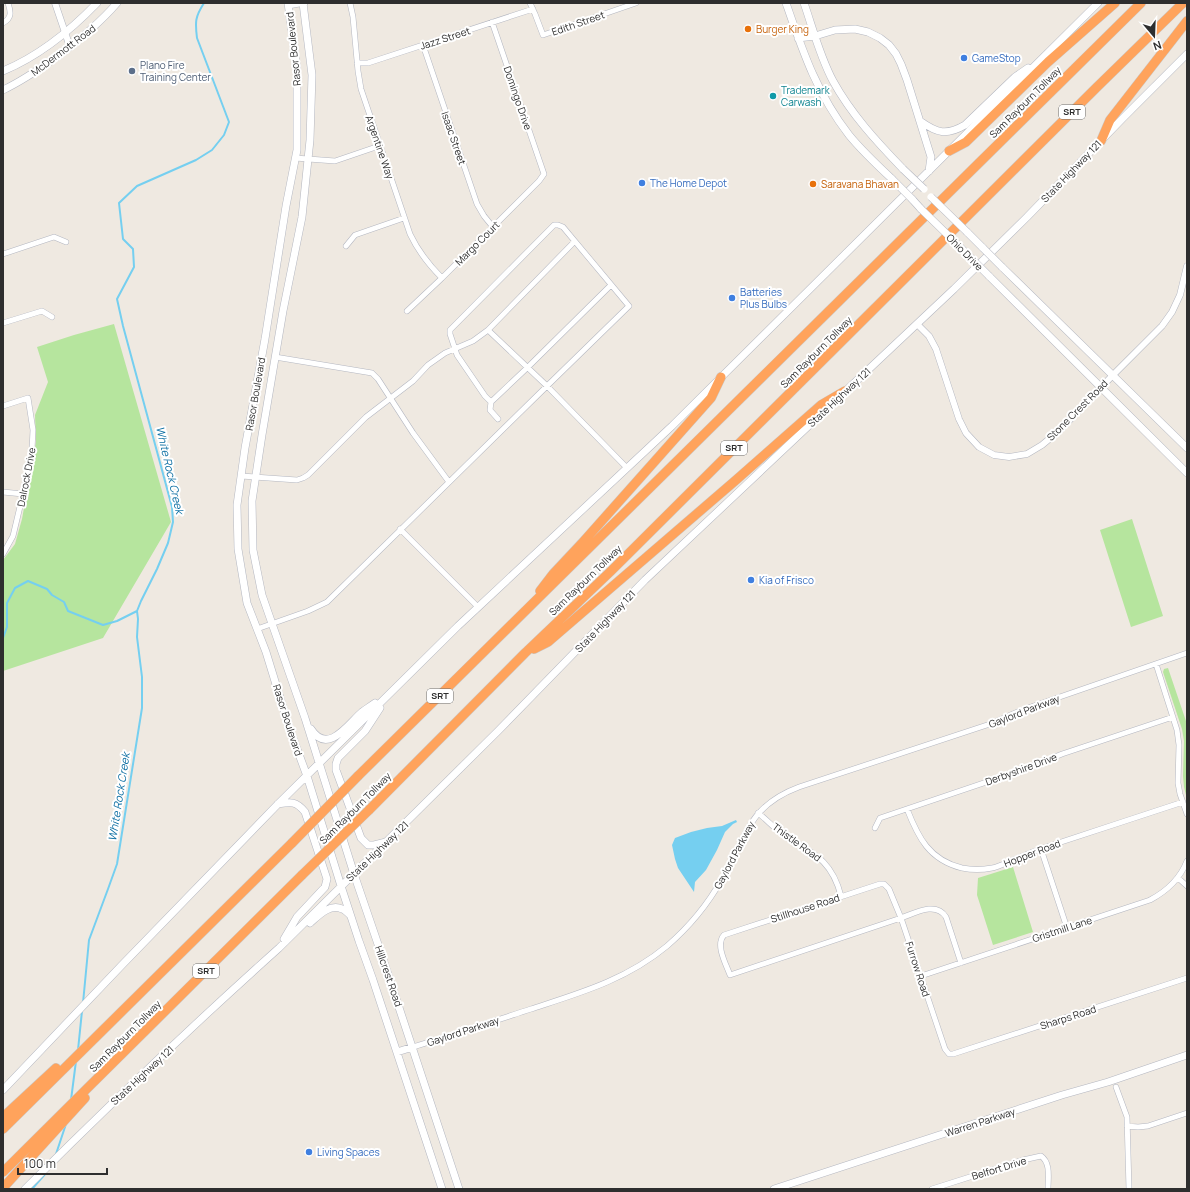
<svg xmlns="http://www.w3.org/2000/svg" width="1190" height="1192" font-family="Manrope,sans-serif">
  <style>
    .green { fill: #b6e59e }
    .water { fill: #75cff0 }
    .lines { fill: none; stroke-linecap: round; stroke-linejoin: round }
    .stream { stroke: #75cff0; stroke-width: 2 }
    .minor-casing { stroke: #b4b7c1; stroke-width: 6 }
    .tertiary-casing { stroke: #b4b7c1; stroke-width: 7 }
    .secondary-casing { stroke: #b4b7c1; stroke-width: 8 }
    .motorway-casing { stroke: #c9c9c9; stroke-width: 10 }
    .minor { stroke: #fff; stroke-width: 5 }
    .tertiary { stroke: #fff; stroke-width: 6 }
    .secondary { stroke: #fff; stroke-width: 7 }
    .motorway { stroke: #ffa35c; stroke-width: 9 }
    .secondary-bridge-casing { stroke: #b4b7c1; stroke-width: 8; stroke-linecap: butt }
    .motorway-bridge-casing { stroke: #c9c9c9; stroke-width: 10; stroke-linecap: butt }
    .secondary-bridge { stroke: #fff; stroke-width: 7 }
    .motorway-bridge { stroke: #ffa35c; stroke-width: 9 }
    .food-dot { fill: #e8710a; stroke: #fff; stroke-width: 1.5 }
    .shop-dot { fill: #3f7fe0; stroke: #fff; stroke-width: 1.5 }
    .service-dot { fill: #5c6f8a; stroke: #fff; stroke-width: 1.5 }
    .culture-dot { fill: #0f9aa8; stroke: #fff; stroke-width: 1.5 }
    .labels { text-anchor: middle; stroke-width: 4; stroke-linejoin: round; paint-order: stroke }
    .shield { fill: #fff; stroke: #6d6d6d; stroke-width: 1 }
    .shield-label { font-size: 9px; font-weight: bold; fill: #2e2e2e }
    .street-label { font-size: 10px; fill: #2e2e2e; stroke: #fff }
    .food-label { font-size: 10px; fill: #c56008; stroke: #fff; text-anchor: start }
    .shop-label { font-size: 10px; fill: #366cbe; stroke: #fff; text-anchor: start }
    .service-label { font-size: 10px; fill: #4e5e75; stroke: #fff; text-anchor: start }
    .culture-label { font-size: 10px; fill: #0d838f; stroke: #fff; text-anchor: start }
    .water-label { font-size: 11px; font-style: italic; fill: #0d6fa3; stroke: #fff }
  </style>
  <rect width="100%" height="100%" fill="#efe9e1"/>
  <path class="green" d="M114,324L171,522L103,638L3,671V560L15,544L22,519L36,442L35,415L48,382L37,347L74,335Z
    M1132,519L1163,616L1131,627L1100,530Z
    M1168,668L1187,724V799L1184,787L1183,776L1184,741L1182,729L1163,672L1164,669Z
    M1013,867L1033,932L993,945L977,895L978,878Z"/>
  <path class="water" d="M736,820L737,822L733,824L725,832L717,850L706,870L695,882L694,892L678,868L675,859L672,845L675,838L691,832L707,828L722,826Z"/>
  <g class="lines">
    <path class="stream" d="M3,638L7,627V603L15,588L28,581L47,589L52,595L64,602L68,611L103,625L117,621L137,611
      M83,1003L89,940L108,889L117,864L142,708V677L137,637L138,619L137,611L141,601L157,569L168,543L173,522L172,507L123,326L117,299L134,267L133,249L123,239L119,203L137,186L196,160L212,150L224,135L229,122L197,38C195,22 195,17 204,3
      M78,1050L82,1011
      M71,1100L76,1061
      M56,1154L66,1124
      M32,1189L46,1173"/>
    <g class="minor-casing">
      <path id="minor" d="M350,3L353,17L358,71L361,89L410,234C418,251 429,265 442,278
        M530,3L535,14L543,35L636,3
        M288,6L305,3
        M3,23C12,18 11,12 8,3
        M423,45L477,204L484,216L493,227
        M357,63H368L533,9
        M295,158L335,161L379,146
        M346,246L355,235L404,218
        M3,254L54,237L66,242
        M407,311L442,278L539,181L544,174L492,22
        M3,323L42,311L52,317
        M275,357L372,373L378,379L413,433L449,482
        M491,402L528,367L611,285
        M3,406L28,398L33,430L32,450L23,494L13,536L3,554
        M498,419L490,410L491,402L485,396L457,355L450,334V330L554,225H558L563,227L629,306L547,386L488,330L574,242
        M241,476L297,480L303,478L308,475L366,417L413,381L428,365L445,353L473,341L488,330
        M3,492L23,494
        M400,529L478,607
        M257,629L308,611L327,602L547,386L627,468
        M1156,664L1177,730L1179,745L1178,783L1180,794L1187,814
        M907,809C918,837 929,860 962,868C972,870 982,870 992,868C1001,866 1009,861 1018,858C1027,854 1037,850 1046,847C1092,832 1137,817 1183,802
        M758,813C767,820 775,829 784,835C813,853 832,860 841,896
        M875,828L880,818L1025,769L1062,754L1173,717
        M1041,849L1067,928
        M1178,878L1187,886
        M961,963L946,917C936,901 915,913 901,918L730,975C726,964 715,945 724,935L880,884H884L889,889L901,918L945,1049L949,1054H953L1187,978
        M921,976L1150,900C1167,891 1180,879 1187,861
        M413,1047C452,1035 491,1022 531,1009C580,993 626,980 667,946C689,927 708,904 722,879C746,837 748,806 799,787L990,724L1022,710L1187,653
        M1116,1087L1127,1117L1129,1189
        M1127,1126L1138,1127L1148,1126L1187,1113
        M932,1189L1023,1160L1041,1156C1051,1163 1048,1178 1048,1189"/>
    </g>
    <g class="tertiary-casing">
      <path id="tertiary" d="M55,3L70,47
        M917,324L929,336L936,349L959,419L966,433L979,447L994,455L1009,457L1027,454L1042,445L1060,430L1113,375L1162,326L1172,312L1180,295L1187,266"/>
    </g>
    <g class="secondary-casing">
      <path id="secondary" d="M288,3L297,69V150L286,206L265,339L245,448L237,505L238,549L247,603L266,652L290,730L307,776L341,886L359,941L373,980L442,1189
        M303,3L312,75L310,140L302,217L283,311L262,435L252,501L253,550L262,595L305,718L354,874L381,953L459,1189
        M786,3C803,52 817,94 849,135C862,151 877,165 892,179
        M804,3C813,29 820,57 833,81C851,114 877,142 903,169
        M798,38L815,36L835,30L855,29L868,32L880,38L889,45L896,54L901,64L907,80L931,157L929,171
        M3,71C39,56 70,31 97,3
        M3,90C22,81 38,70 55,58C78,41 99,24 117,3
        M920,121C937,133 946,136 965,125L1015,77L1028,68
        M912,199L921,209
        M967,232L983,248
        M955,242L971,258
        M1002,267L1187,448
        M989,276L1187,473
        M380,708L365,731L338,758L336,764V770L361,838L368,845H374L386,842
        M311,729C328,756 349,723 362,712C366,709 371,706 375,703
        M278,804C291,802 296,801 305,812L327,879L325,887L297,917L284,939
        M310,923C318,916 330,903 342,909C345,910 348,913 350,915
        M397,1052L413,1047
        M3,1090L121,966L278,804L458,626L672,426L1098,3
        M25,1189C107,1107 192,1026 279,948L498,731L645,580L954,289L1027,217L1123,118L1187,54
        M774,1189L1062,1095L1108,1082L1187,1055"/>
    </g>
    <g class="motorway-casing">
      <path id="motorway" d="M1101,141L1110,120L1187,21
        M949,151L966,142L1048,62L1115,3
        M540,591L553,574L583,542L711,398L721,377
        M534,649L548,642L736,480L821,405L845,391
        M358,776L1141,3
        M369,810L525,653L611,571L1096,88L1183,3
        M3,1117L56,1068
        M3,1129L292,843
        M3,1172L302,875
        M3,1188L85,1098"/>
    </g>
    <use href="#minor" class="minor"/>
    <use href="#tertiary" class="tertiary"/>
    <use href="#secondary" class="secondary"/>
    <use href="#motorway" class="motorway"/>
    <g class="secondary-bridge-casing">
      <path id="secondary-bridge" d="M903,169L924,189
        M892,179L912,199
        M931,197L967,232
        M921,209L955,242
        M983,248L1002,267
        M971,258L989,276"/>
    </g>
    <g class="motorway-bridge-casing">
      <path id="motorway-bridge" d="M292,843L358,776
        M302,875L369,810"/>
    </g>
    <use href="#secondary-bridge" class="secondary-bridge"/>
    <use href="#motorway-bridge" class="motorway-bridge"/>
  </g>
  <g class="food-dot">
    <circle cx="748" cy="29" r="4"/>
    <circle cx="813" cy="184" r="4"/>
  </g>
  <g class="shop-dot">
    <circle cx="964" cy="58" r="4"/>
    <circle cx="642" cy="183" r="4"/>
    <circle cx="732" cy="298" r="4"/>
    <circle cx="751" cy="580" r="4"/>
    <circle cx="309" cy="1152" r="4"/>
  </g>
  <circle class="service-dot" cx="132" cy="71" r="4"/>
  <circle class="culture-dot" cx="773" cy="96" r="4"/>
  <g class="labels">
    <g class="shield">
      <rect x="1059" y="105" width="26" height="14" rx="3"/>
      <rect x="721" y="441" width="26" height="14" rx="3"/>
      <rect x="427" y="689" width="26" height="14" rx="3"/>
      <rect x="193" y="964" width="26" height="14" rx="3"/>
    </g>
    <g class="shield-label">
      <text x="1072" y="115">SRT</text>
      <text x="734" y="451">SRT</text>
      <text x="440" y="699">SRT</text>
      <text x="206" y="974">SRT</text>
    </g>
    <g class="street-label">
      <text transform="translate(578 23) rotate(-19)" y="4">Edith Street</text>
      <text transform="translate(445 38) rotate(-18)" y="4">Jazz Street</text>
      <text transform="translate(293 49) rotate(-96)" y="4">Rasor Boulevard</text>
      <text transform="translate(63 50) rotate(-37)" y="4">McDermott Road</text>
      <text transform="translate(518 98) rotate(71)" y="4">Domingo Drive</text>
      <text transform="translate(1025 102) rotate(-45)" y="4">Sam Rayburn Tollway</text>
      <text transform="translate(454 138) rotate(71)" y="4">Isaac Street</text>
      <text transform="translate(380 147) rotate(71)" y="4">Argentine Way</text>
      <text transform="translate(1071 171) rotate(-46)" y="4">State Highway 121</text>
      <text transform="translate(477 243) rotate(-45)" y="4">Margo Court</text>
      <text transform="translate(965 252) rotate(45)" y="4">Ohio Drive</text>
      <text transform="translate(816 352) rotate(-45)" y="4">Sam Rayburn Tollway</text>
      <text transform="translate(255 394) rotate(-80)" y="4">Rasor Boulevard</text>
      <text transform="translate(839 397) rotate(-43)" y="4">State Highway 121</text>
      <text transform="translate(1077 410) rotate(-45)" y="4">Stone Crest Road</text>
      <text transform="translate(26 477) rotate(-79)" y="4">Dalrock Drive</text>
      <text transform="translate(585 580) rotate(-44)" y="4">Sam Rayburn Tollway</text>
      <text transform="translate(605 621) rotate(-46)" y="4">State Highway 121</text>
      <text transform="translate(1024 711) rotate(-21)" y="4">Gaylord Parkway</text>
      <text transform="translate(288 720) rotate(72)" y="4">Rasor Boulevard</text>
      <text transform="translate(1021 769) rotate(-20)" y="4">Derbyshire Drive</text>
      <text transform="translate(355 808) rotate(-45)" y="4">Sam Rayburn Tollway</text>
      <text transform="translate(797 842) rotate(36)" y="4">Thistle Road</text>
      <text transform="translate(377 851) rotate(-44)" y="4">State Highway 121</text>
      <text transform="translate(1032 853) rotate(-21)" y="4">Hopper Road</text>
      <text transform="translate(734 855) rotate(-62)" y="4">Gaylord Parkway</text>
      <text transform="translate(805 908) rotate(-18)" y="4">Stillhouse Road</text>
      <text transform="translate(1062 929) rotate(-18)" y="4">Gristmill Lane</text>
      <text transform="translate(918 969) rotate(72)" y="4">Furrow Road</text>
      <text transform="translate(389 976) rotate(71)" y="4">Hillcrest Road</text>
      <text transform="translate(1068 1017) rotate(-18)" y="4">Sharps Road</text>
      <text transform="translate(463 1031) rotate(-18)" y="4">Gaylord Parkway</text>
      <text transform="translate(125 1036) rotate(-45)" y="4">Sam Rayburn Tollway</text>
      <text transform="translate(142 1075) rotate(-43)" y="4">State Highway 121</text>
      <text transform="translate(980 1122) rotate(-18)" y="4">Warren Parkway</text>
      <text transform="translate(999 1168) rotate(-17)" y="4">Belfort Drive</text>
    </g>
    <g class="food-label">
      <text x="756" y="33">Burger King</text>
      <text x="821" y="188">Saravana Bhavan</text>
    </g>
    <g class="shop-label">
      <text x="972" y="62">GameStop</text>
      <text x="650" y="187">The Home Depot</text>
      <text x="740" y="296">Batteries<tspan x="740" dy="12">Plus Bulbs</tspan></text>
      <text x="759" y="584">Kia of Frisco</text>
      <text x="317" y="1156">Living Spaces</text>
    </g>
    <g class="service-label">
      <text x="140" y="69">Plano Fire<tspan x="140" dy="12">Training Center</tspan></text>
    </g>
    <g class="culture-label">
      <text x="781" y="94">Trademark<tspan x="781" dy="12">Carwash</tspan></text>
    </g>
    <g class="water-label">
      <text transform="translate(170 470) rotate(77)" y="4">White Rock Creek</text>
      <text transform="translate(119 797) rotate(-81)" y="4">White Rock Creek</text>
    </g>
  </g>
  <rect width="1190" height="1192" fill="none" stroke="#2e2e2e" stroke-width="8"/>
  <g transform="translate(1154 36) rotate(161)" stroke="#ffffff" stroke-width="3" paint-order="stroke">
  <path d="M0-3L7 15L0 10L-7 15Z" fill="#2e2e2e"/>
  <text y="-6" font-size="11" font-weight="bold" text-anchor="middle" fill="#2e2e2e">N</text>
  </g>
  <path d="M18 1168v6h89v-6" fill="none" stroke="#2e2e2e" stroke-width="2"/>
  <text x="24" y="1168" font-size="12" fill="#2e2e2e" stroke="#ffffff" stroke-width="3" paint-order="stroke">100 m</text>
</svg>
